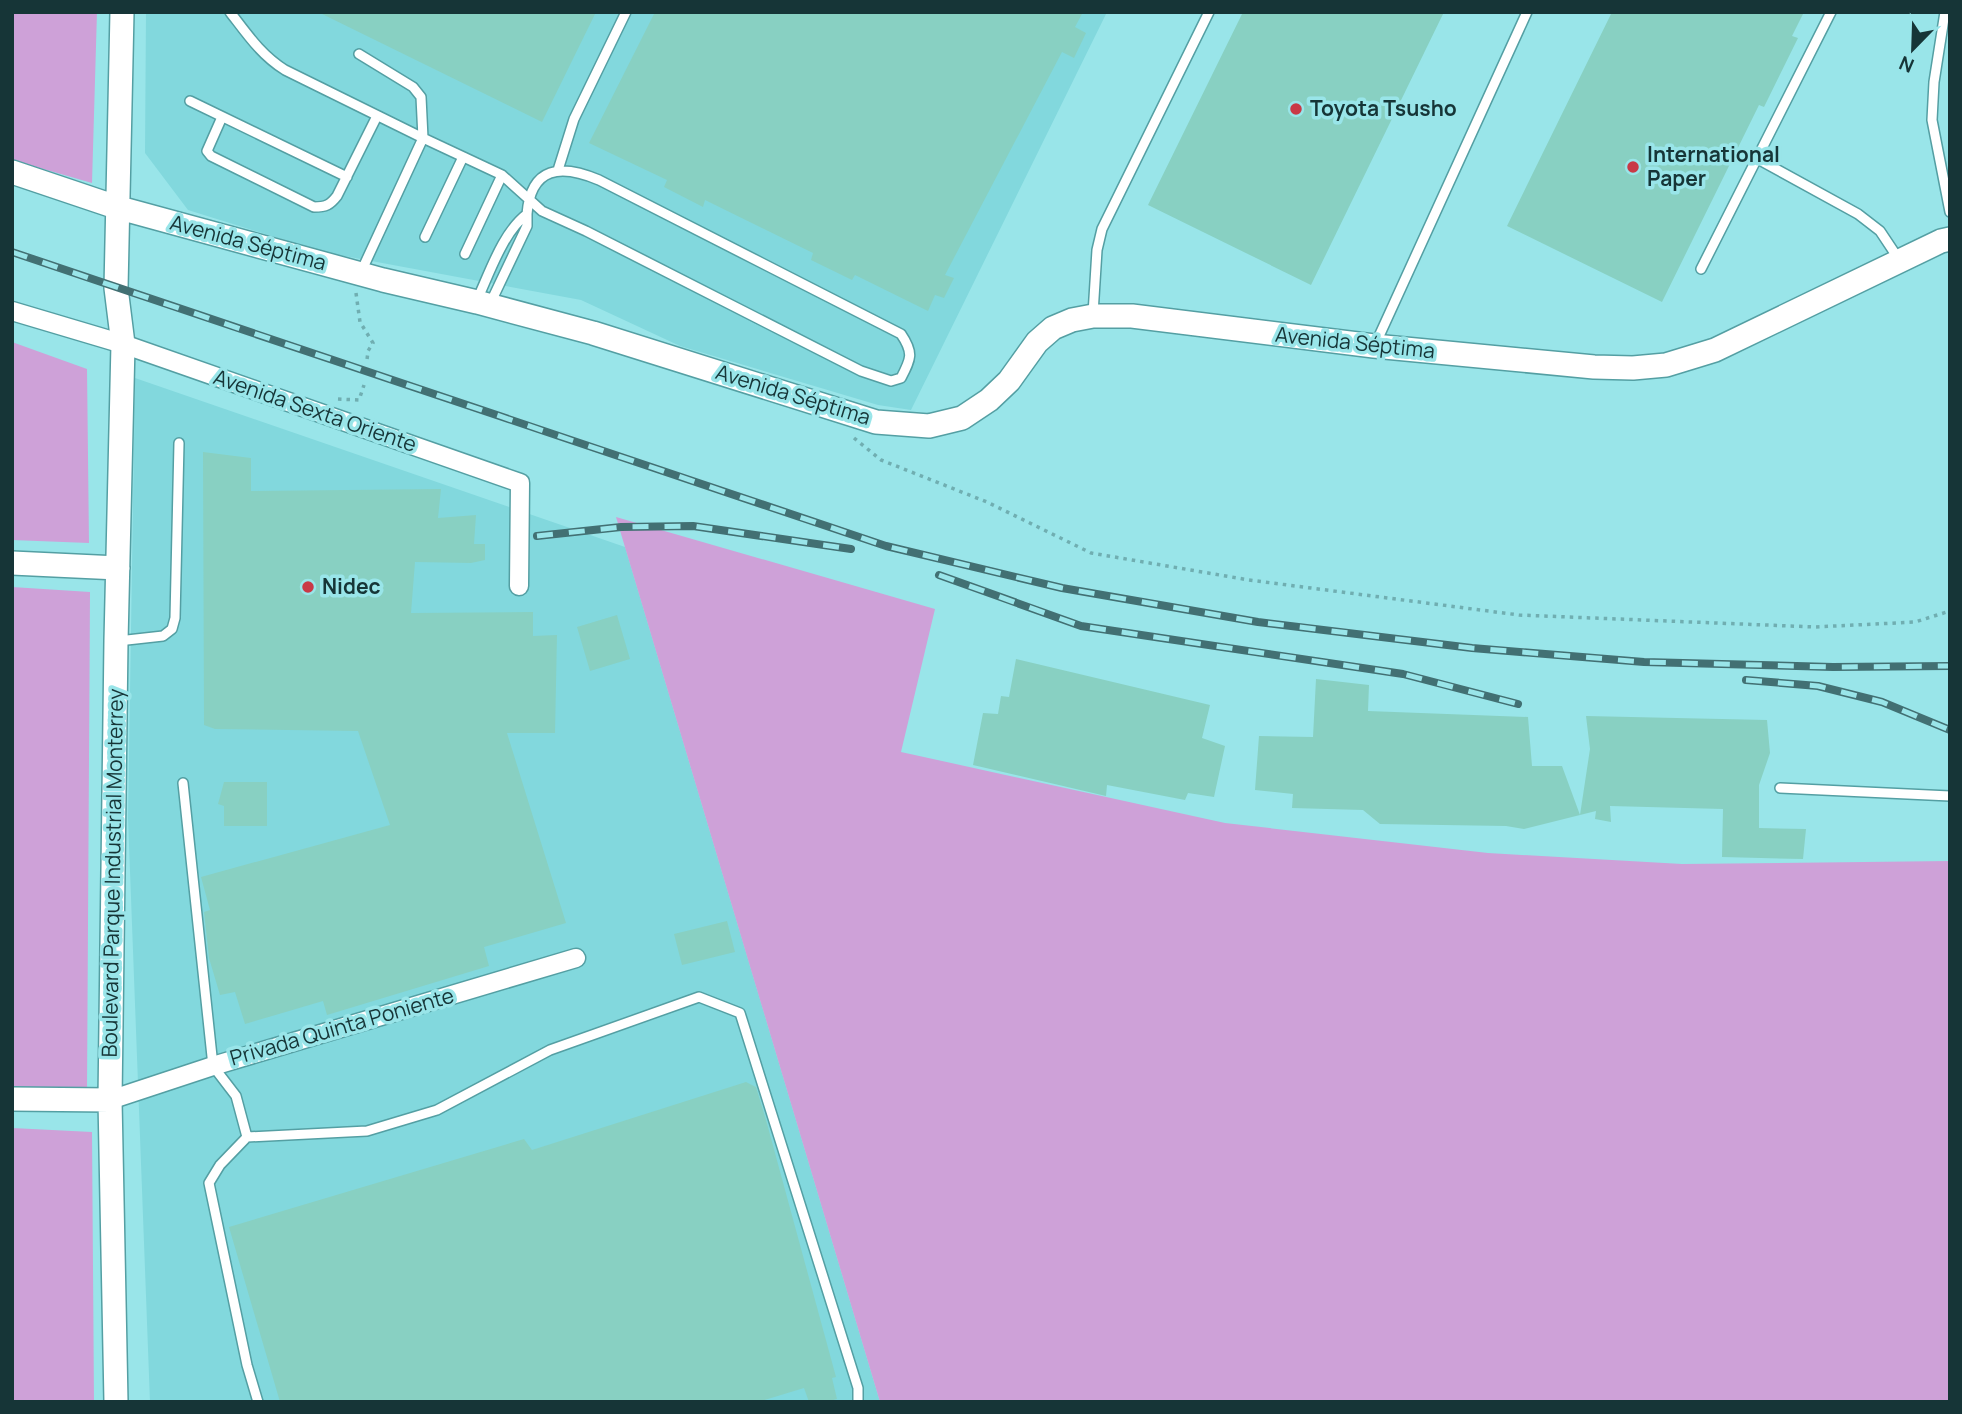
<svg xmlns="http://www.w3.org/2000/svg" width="1962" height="1414" font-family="Manrope,sans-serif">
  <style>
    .built { fill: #82d8dd }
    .green { fill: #cea1d8 }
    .building { fill: #88d0c2 }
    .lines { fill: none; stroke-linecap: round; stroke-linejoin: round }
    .service-casing { stroke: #549fa3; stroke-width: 12 }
    .minor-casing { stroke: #549fa3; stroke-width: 21 }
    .tertiary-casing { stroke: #549fa3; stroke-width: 26 }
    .path { stroke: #70aeb1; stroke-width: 3.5; stroke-dasharray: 3.5 5; stroke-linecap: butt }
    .service { stroke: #fff; stroke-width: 9 }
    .minor { stroke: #fff; stroke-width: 18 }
    .tertiary { stroke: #fff; stroke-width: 23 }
    .rail-casing { stroke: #427073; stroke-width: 8 }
    .rail { stroke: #99e5e9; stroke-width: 5; stroke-dasharray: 16; stroke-linecap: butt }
    .poi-dot { fill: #c93946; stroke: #99e5e9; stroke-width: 2.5 }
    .labels { text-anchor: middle; stroke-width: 7; stroke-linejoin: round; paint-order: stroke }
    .poi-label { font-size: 21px; font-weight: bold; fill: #163537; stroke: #99e5e9; text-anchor: start }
    .street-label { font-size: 21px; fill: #163537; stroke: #99e5e9 }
  </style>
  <rect width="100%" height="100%" fill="#99e5e9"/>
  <path class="built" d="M146,12H1107L911,410L878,405L680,346L581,300L323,252L188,210L145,153Z
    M135,378L625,547L880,1402H150L128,818Z"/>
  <path class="green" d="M12,12H97L92,183L12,160Z
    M12,342L87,369L89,543L12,540Z
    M616,517L935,609L901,752L1225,823L1488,853L1682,864L1950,861V1402H880Z
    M12,587L90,592L87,1091L12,1088Z
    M12,1128L92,1132L94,1402H12Z"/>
  <path class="building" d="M318,12H596L542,122Z
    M655,12H1083L1075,27L1086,33L1074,58L1062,52L945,275L954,278L944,298L935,295L928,311L855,275L852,280L811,260L813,253L705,200L703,207L664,187L667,180L589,143Z
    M1243,12H1444L1311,285L1148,205Z
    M1612,12H1804L1792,36L1798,38L1764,107L1759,105L1662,302L1507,226Z
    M203,452L251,458V491L441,489L438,518L476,515L474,544H485V560L471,563L415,562L411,613L533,612V636L557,635L555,733H507L566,923L484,947L489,966L327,1015L323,1001L245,1024L235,992L220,995L209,958L204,912L210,910L201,877L390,825L358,731L215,729L204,725Z
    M617,615L630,659L590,671L577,627Z
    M1016,659L1210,705L1202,738L1225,746L1214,797L1188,793L1185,800L1107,785L1106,796L973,765L983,713L998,714L1001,696L1009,697Z
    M1316,679L1369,685L1368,711L1528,717L1532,766H1562L1580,815L1524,829L1506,826L1380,824L1363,810L1292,808L1293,794L1255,790L1259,736L1313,737Z
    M1586,716L1767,720L1770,753L1759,785V828L1806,829L1803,859L1722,857L1723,809L1610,806L1611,822L1595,819L1596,811L1580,815L1590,749Z
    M224,782H267V826H224V806L218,804Z
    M727,921L735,952L682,965L674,934Z
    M746,1082L756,1087L766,1120L836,1377L832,1378L837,1399L826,1402H809L804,1388L758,1402H280L229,1227L524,1139L532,1150Z"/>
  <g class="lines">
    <g class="service-casing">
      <path id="service" d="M230,12C247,34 261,55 285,70L423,138L421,97L413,87L359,54
        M1945,12L1934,82L1932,120L1950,212
        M190,101L347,177
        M222,117L207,151L211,156L314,207C326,207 330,205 337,196L377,116
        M1756,158L1858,214L1880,231L1900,261
        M558,170L574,119L626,12
        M425,237L463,157
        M465,254L502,175
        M1701,269L1831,12
        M361,272L423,138L502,175L542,211L586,231L861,371L891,381L901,378C911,359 914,353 901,334L599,180C561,164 531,166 527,214
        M477,300C490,272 503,232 527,214V226L490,304
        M1093,314L1097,250L1102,229L1209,12
        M1375,345L1527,12
        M118,641L163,636L172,629L175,618L179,443
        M183,783L213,1066L236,1096L247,1137L220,1165L209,1183L247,1365L258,1402
        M1780,788L1950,796
        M247,1137L367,1131L437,1110L550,1050L699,997L740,1013L858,1388V1402"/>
    </g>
    <g class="minor-casing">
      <path id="minor" d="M12,311L123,344L520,483L519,586
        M110,1100L213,1066L576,958"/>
    </g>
    <g class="tertiary-casing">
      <path id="tertiary" d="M12,172L116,207L383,280L477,302L593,333L876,422L929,426L962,418L989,400L1009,381L1037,342L1053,328L1072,320L1093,316H1132L1374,346L1594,367L1633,368L1666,365L1715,350L1941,241L1950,239
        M12,563L118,568
        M12,1099L110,1100
        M116,1402L110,1100L116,641L123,344L116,288L122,12"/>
    </g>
    <path class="path" d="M356,293L360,322L373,343L368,351L367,360
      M338,399L359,400L364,385
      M854,438L881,460L987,502L1091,553L1249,580L1519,615L1815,627L1915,622L1950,611"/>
    <use href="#service" class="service"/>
    <use href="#minor" class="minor"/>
    <use href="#tertiary" class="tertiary"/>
    <g class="rail-casing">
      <path id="rail" d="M12,252L886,546L1062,588L1258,622L1472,648L1644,662L1833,667L1950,666
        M537,536L621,527L693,526L851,549
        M939,575L1081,626L1403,674L1518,704
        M1746,680L1818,686L1882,702L1950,730"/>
    </g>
    <use href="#rail" class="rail"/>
  </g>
  <g class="poi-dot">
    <circle cx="1296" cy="109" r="7"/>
    <circle cx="1633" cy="167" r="7"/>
    <circle cx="308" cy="587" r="7"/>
  </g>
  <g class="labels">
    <g class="poi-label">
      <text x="1310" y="116">Toyota Tsusho</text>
      <text x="1647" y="162">International<tspan x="1647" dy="24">Paper</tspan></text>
      <text x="322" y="594">Nidec</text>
    </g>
    <g class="street-label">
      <text transform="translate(248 243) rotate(15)" y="7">Avenida Séptima</text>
      <text transform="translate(1355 343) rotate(6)" y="7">Avenida Séptima</text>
      <text transform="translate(793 395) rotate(17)" y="7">Avenida Séptima</text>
      <text transform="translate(315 411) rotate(19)" y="7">Avenida Sexta Oriente</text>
      <text transform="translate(113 873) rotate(-89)" y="7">Boulevard Parque Industrial Monterrey</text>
      <text transform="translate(342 1027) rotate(-16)" y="7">Privada Quinta Poniente</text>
    </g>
  </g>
  <rect width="1962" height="1414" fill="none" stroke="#163537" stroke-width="28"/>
  <g transform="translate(1913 49) rotate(203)" stroke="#99e5e9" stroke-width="5" paint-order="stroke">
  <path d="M0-5L12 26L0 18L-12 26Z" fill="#163537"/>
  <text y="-10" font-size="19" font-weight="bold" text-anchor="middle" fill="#163537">N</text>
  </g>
</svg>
